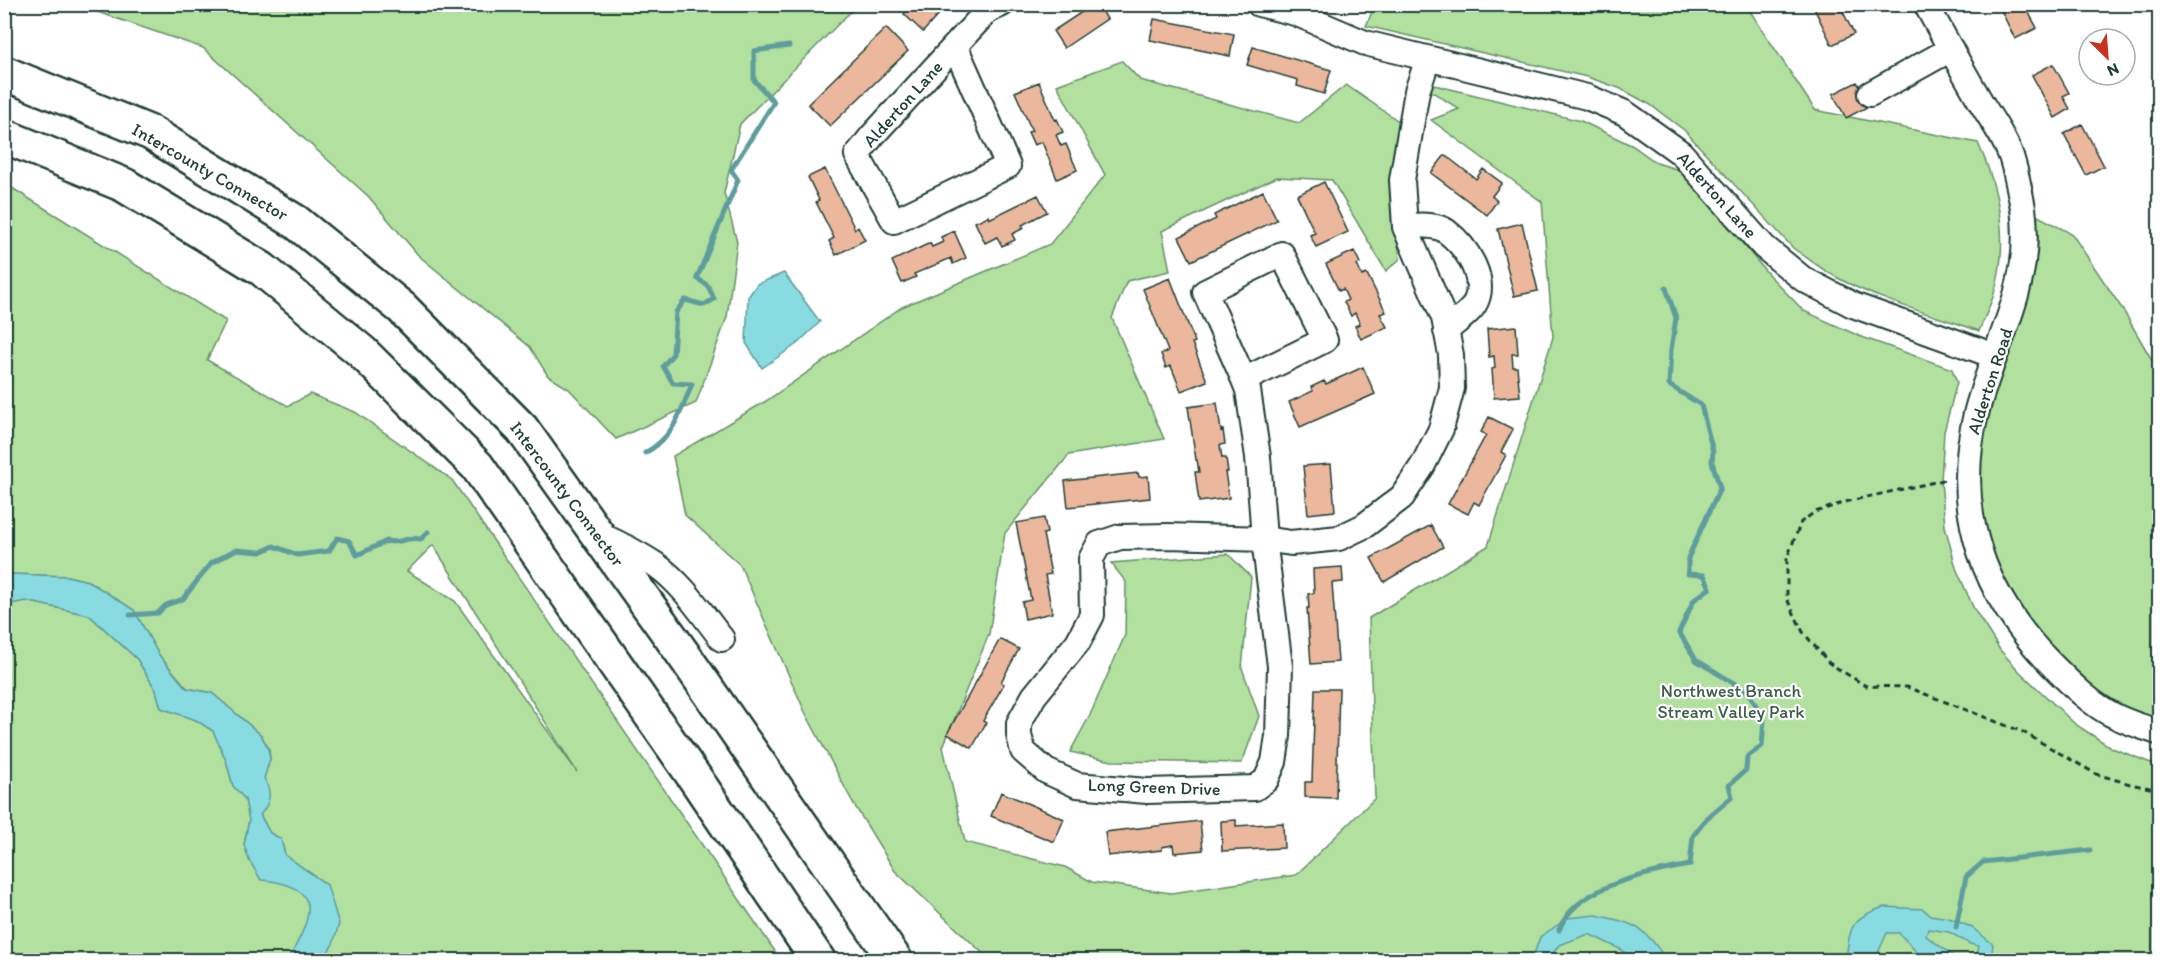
<svg xmlns="http://www.w3.org/2000/svg" width="2164" height="965" font-family="Itim,sans-serif">
  <style>
    .green { fill: #b1e09f; stroke: #688e6a; stroke-width: 1.5; fill-rule: evenodd }
    .water { fill: #89dbe2; stroke: #5f9c9c; stroke-width: 1.5 }
    .lines { fill: none; stroke-linecap: round; stroke-linejoin: round }
    .stream { stroke: #5f9c9c; stroke-width: 5 }
    .building { fill: #ebb89d; stroke: #1f3d34; stroke-width: 1.5 }
    .minor-casing { stroke: #1f3d34; stroke-width: 28 }
    .highway-casing { stroke: #1f3d34; stroke-width: 38 }
    .path { stroke: #1f3d34; stroke-width: 3; stroke-dasharray: 6 4.5; stroke-linecap: butt }
    .minor { stroke: #fff; stroke-width: 24 }
    .highway { stroke: #fff; stroke-width: 33 }
    .labels { text-anchor: middle; stroke-width: 4.5; stroke-linejoin: round; paint-order: stroke }
    .street-label { font-size: 18px; fill: #1f3d34; stroke: #fff }
    .park-label { font-size: 18px; fill: #3c5e49; stroke: #fff }
  </style>
  <rect width="100%" height="100%" fill="#fff"/>
  <filter id="ink" filterUnits="userSpaceOnUse"><feTurbulence type="fractalNoise" baseFrequency=".0167" numOctaves="2"/><feDisplacementMap in="SourceGraphic" scale="12" xChannelSelector="R" yChannelSelector="G"/><feConvolveMatrix kernelMatrix="1 2 1 2 8 2 1 2 1" color-interpolation-filters="sRGB"/></filter>
  <g filter="url(#ink)">
    <path class="green" d="M63,5L857,4V5L740,124L724,193L737,242L727,317L696,403L616,439L569,389L548,376L530,347L419,256L368,196L203,48L80,6Z
      M1375,5H1746L1815,110L1978,143C2000,190 2010,245 1993,297C1989,308 1984,320 1979,331C1934,315 1877,300 1836,277C1821,269 1807,258 1793,248L1684,130L1649,104L1619,88L1587,77L1366,26Z
      M1122,61L1140,80L1299,123L1346,85L1400,122L1391,190L1400,259L1386,271L1332,180L1277,177L1162,231L1170,271L1127,281L1112,318L1164,439L1069,455L1005,533L989,634L943,747L965,842L1065,867L1092,882L1171,893L1296,875L1375,798L1369,618L1488,546L1553,337L1542,202L1431,120L1459,109L1428,89L1430,84L1581,121L1633,146L1657,163L1682,171L1768,274L1804,311L1859,336L1952,369L1957,382L1944,432L1941,481L1945,526L1956,568L1974,609L2000,650L2020,672L2075,724L2112,748L2159,766V960H990L895,871L853,803L805,712L740,565L685,515L673,456L766,401L902,307L1050,244L1105,175L1057,85Z
      M4,183L226,321L207,360L288,406L310,394L355,412L452,480L781,960H5V605L26,601L89,615L137,659L156,690L161,708L196,720L213,731L226,760L233,786L245,799L249,820L244,845L327,885L285,855L281,839L270,833L260,814L264,778L270,759L269,749L261,735L212,693L187,688L159,655L134,610L88,581L67,576L9,574L5,572ZM433,545L577,772L455,601L407,571Z
      M2023,208L2072,234L2123,310L2159,372V733L2111,715L2009,613L1968,500Z
      M1228,554L1251,577L1242,668L1259,716L1242,763L1112,761L1070,752L1090,715L1125,635L1126,582L1111,563Z"/>
    <path class="water" d="M784,273L820,322L797,344L762,368L746,343L748,297L757,284Z
      M5,572L9,574L67,576L88,581L134,610L159,655L186,688L212,693L261,735L268,748L270,759L264,778C272,793 271,802 260,815L270,833L281,839L285,855L327,885L339,924L333,944L323,960H288C295,947 310,922 308,906C305,886 278,881 261,880L249,860L244,845L249,820L245,799L233,786L226,760L213,731L196,720L161,708L156,690L137,659L89,615L26,601L5,605Z
      M1884,907L1923,909L1930,915L1949,918L1971,927L1993,944L1991,960H1976L1979,946L1970,944L1949,932L1928,929L1926,936L1951,954L1957,960H1924L1899,933H1887L1878,953L1872,960H1846C1850,927 1850,918 1884,907Z
      M1596,915C1634,923 1646,927 1666,960H1633L1622,950L1589,934L1559,945L1548,960H1532L1540,937L1568,918Z"/>
    <g class="lines">
      <path class="stream" d="M645,453C674,437 680,413 692,384L673,383L663,366L673,354L676,312L685,300L704,305L714,299L708,286L697,278L738,180L731,170L774,102L754,80V51L789,46
        M130,615L158,613L166,605L183,599L211,563L235,550L261,552L274,546L297,555L329,551L337,538L349,541L357,555L387,541C400,545 404,536 421,539L428,532
        M1956,927L1966,877L1983,862L2090,850
        M1559,930C1576,885 1648,873 1690,865L1693,836L1707,818L1732,797L1729,785L1746,770L1747,757L1762,746L1764,719L1748,692L1696,660L1679,632L1694,600L1710,588L1704,575L1688,574V558L1720,488L1712,462L1713,452L1701,405L1669,385L1671,350L1676,318L1666,288"/>
    </g>
    <path class="building" d="M913,4H948L923,32L904,14Z
      M1094,4H1098L1107,19L1064,48L1053,31Z
      M1812,4H1839L1854,34L1832,45Z
      M1998,4H2024L2037,28L2015,39Z
      M2150,4H2160V30Z
      M1154,19L1234,34L1230,56L1150,40Z
      M886,28L908,51L830,126L808,104Z
      M1253,47L1331,70L1324,94L1297,86L1298,80L1247,65Z
      M2053,64L2069,93L2063,96L2070,109L2055,118L2032,75Z
      M1039,82L1055,120L1057,119L1063,132L1056,135L1061,146L1066,144L1077,170L1057,179L1042,142L1034,145L1028,132L1032,131L1015,92Z
      M1857,82L1869,106L1846,118L1833,94Z
      M2082,124L2104,166L2086,175L2064,134Z
      M1445,155L1476,179L1483,169L1502,183L1492,196L1497,201L1487,215L1431,173Z
      M825,169L855,229L858,227L865,240L836,255L829,241L834,238L816,202L819,200L808,177Z
      M1324,182L1348,232L1316,247L1310,235L1315,233L1297,195Z
      M1263,191L1277,220L1191,261L1179,237L1216,219L1214,215Z
      M1038,195L1047,212L1022,225L1024,228L1012,234L1015,240L1002,246L997,237L985,243L975,222L988,216L989,219Z
      M1522,223L1538,291L1514,296L1498,229Z
      M954,231L966,258L953,264L951,258L914,274L916,277L902,283L892,261L930,243L932,247L943,242L941,237Z
      M1354,251L1360,263L1357,265L1362,276L1367,274L1386,312L1380,314L1387,327L1361,339L1355,326L1360,324L1355,313L1351,316L1344,302L1348,300L1343,289L1339,291L1326,264Z
      M1170,278L1195,342L1192,343L1207,381L1181,391L1171,366L1166,368L1161,354L1168,351L1143,289Z
      M1516,326L1518,354H1512L1513,367H1517L1520,396L1494,398L1492,369L1495,368L1494,356L1489,357L1487,329Z
      M1363,367L1375,394L1300,427L1289,402L1313,391L1311,387L1324,381L1326,384Z
      M1217,403L1221,431L1223,430L1225,444L1220,445L1222,458H1226L1228,472H1225L1229,498L1199,502L1195,472H1199L1197,460H1196L1188,407Z
      M1489,417L1513,429L1501,452L1506,455L1479,505L1474,502L1468,514L1448,504L1486,435L1481,432Z
      M1331,464L1335,511L1308,514L1303,466Z
      M1138,473L1139,477L1148,476L1150,498L1068,507L1065,481Z
      M1044,518L1047,533L1043,534L1051,574L1045,575L1052,613L1025,619L1022,602L1031,600L1016,523Z
      M1431,525L1443,547L1384,582L1371,558Z
      M1342,567L1343,582L1332,583L1338,662L1311,664L1307,608H1309L1308,594L1314,593L1313,569Z
      M1000,639L1019,649L1001,682L1004,684L983,721L986,723L972,748L947,734Z
      M1315,689H1339L1336,798L1305,797V782H1312Z
      M1001,792L1064,819L1054,842L991,816Z
      M1236,820V826L1283,823L1284,848L1222,851L1221,821Z
      M1200,821L1203,850L1174,853L1173,845L1162,847V850L1108,856L1105,832Z"/>
    <g class="lines">
      <g class="minor-casing">
        <path id="minor" d="M1259,4L1295,13L1365,43L1587,97L1625,113L1681,153L1764,247L1803,279L1853,305L1995,356
          M1926,4C1944,38 1963,71 1982,104C1991,119 2002,134 2009,151C2015,165 2020,192 2023,208C2034,287 1994,342 1976,414C1952,512 1984,597 2053,666C2070,683 2092,705 2113,715C2128,723 2144,727 2160,733
          M955,46L1008,166L894,221L857,155L872,136L987,11L1002,4
          M1870,94L1951,49
          M1405,227C1416,225 1436,224 1446,231C1466,246 1489,280 1474,305C1469,314 1454,323 1446,331
          M1244,380L1325,340L1282,254L1205,292L1244,380L1248,390L1258,457L1264,539L1291,543L1339,538L1364,526L1402,497L1423,465L1441,429L1452,388L1451,355L1444,318L1405,227L1402,180L1417,91L1428,59
          M598,534C618,543 638,553 656,565C683,584 702,614 722,639
          M1168,536L1264,539L1280,666L1278,736L1274,762L1266,780L1255,788L1147,791L1077,785L1046,771L1023,751L1019,735V723L1034,696L1078,642L1092,615L1091,559L1099,544L1120,537Z"/>
      </g>
      <g class="highway-casing">
        <path id="highway" d="M4,73L151,133L296,222L402,308L522,429L683,654L895,960
          M4,136L124,185L262,269L362,352L477,466L697,781L818,960"/>
      </g>
      <path class="path" d="M1944,480L1849,501L1815,512L1801,522L1787,558V599L1803,632L1829,663L1866,686L1907,687L2023,732L2096,774L2130,784L2160,790"/>
      <use href="#minor" class="minor"/>
      <use href="#highway" class="highway"/>
    </g>
  </g>
  <g class="labels">
    <g class="street-label">
      <text transform="translate(903 104) rotate(-48)" y="6">Alderton Lane</text>
      <text transform="translate(210 172) rotate(30)" y="6">Intercounty Connector</text>
      <text transform="translate(1717 195) rotate(48)" y="6">Alderton Lane</text>
      <text transform="translate(1990 381) rotate(-72)" y="6">Alderton Road</text>
      <text transform="translate(567 494) rotate(53)" y="6">Intercounty Connector</text>
      <text transform="translate(1154 787) rotate(2)" y="6">Long Green Drive</text>
    </g>
    <g class="park-label">
      <text x="1731" y="697">Northwest Branch<tspan x="1731" dy="21">Stream Valley Park</tspan></text>
    </g>
  </g>
  <rect width="2164" height="965" fill="none" stroke="#fff" stroke-width="24"/>
  <rect x="12" y="12" width="2140" height="941" fill="none" stroke="#1f3d34" stroke-width="2" filter="url(#ink)"/>
  <g transform="translate(2107 57) rotate(155)"><circle r="28" fill="#ffffff" stroke="#a5b1ae" stroke-width="1.5"/>
  <path d="M0-4.5L10 22L0 15L-10 22Z" fill="#c8321e"/>
  <text y="-9" font-size="16" font-weight="bold" text-anchor="middle" fill="#1f3d34">N</text>
  </g>
</svg>
